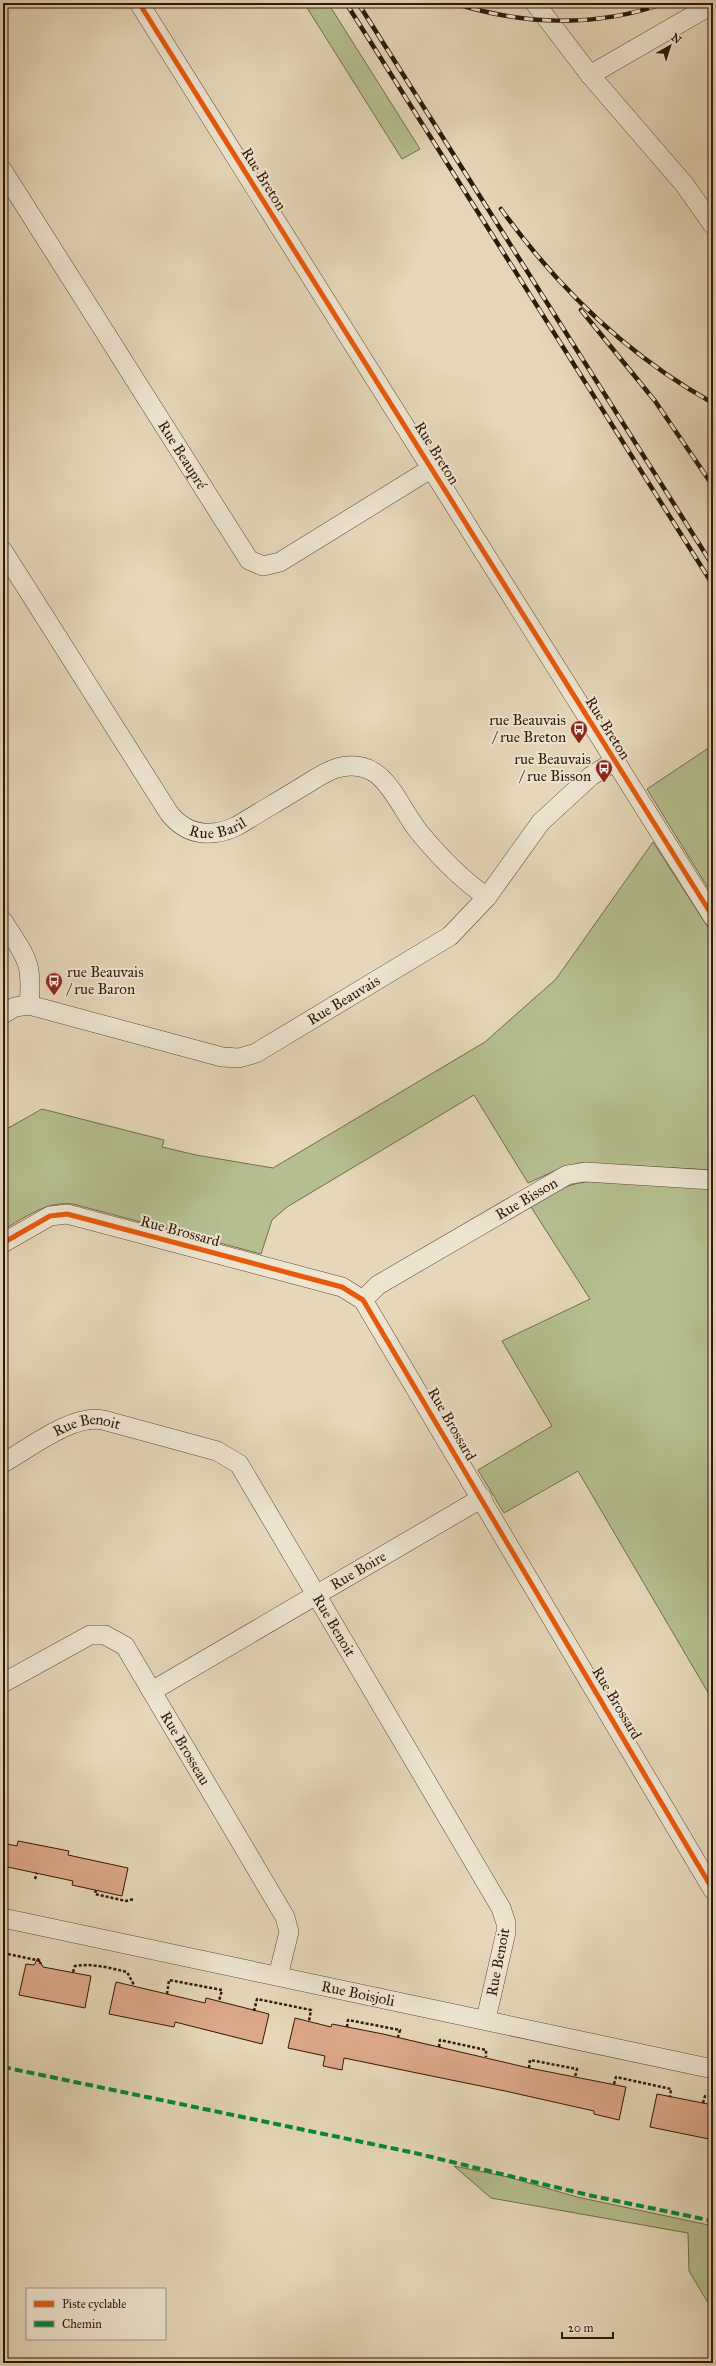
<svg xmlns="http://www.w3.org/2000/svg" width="716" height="2366" font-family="'IM FELL Great Primer',serif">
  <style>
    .green { fill: #b5be8f; stroke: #746a4b }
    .building { fill: #dca88a; stroke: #321607 }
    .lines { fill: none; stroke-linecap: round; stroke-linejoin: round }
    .minor-casing { stroke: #5f4633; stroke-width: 20 }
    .path { stroke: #321607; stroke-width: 2.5; stroke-dasharray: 3 2; stroke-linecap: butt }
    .minor { stroke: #eee5d1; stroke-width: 19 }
    .rail-casing { stroke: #321607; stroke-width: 4.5 }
    .rail { stroke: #eee5d1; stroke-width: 3; stroke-dasharray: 9; stroke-linecap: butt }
    .quiet { stroke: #00873e; stroke-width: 4; stroke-dasharray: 8 4; stroke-linecap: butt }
    .cycleway-casing { stroke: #eee5d1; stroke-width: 8 }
    .cycleway { stroke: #e8590c; stroke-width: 5 }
    .labels { text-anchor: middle; stroke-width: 4; stroke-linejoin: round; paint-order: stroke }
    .street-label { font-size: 15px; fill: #321607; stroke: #eee5d1 }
    .poi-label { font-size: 15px; fill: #321607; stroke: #eee5d1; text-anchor: end }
  </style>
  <rect width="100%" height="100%" fill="#e5d7b8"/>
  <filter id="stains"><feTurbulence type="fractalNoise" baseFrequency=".005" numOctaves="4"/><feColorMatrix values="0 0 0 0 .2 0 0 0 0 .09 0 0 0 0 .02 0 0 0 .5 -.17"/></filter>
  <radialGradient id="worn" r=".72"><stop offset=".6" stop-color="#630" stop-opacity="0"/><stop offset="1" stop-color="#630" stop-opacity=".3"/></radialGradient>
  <path class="green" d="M304,3H328L420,149L402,159Z
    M713,745V896L647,789Z
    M653,842L713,935V1170L580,1163L559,1169L528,1183L474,1095L287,1207L272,1220L261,1254L73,1204C46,1201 26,1217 3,1230V1131L42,1109L164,1140L162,1147L196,1155L273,1168L485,1042L556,979Z
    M596,1181L713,1189V1701L578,1471L504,1513L478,1470L552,1426L502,1341L590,1299L531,1207C552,1192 569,1182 596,1181Z
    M454,2166L508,2177L577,2197L713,2226V2311L689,2271L688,2233L491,2198Z"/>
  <path class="building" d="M18,1841L69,1851L68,1855L128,1868L122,1896L72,1885L73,1881L3,1866V1843L17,1846Z
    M38,1958L43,1967L91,1976L85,2008L19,1995L26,1964L34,1965Z
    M116,1982L205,2003L206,1998L269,2014L262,2044L175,2022L174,2027L109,2014Z
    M295,2018L331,2027L332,2024L383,2034L529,2068L626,2087L619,2120L594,2114V2111L505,2091L344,2058L342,2070L323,2066L325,2056L288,2048Z
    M657,2094L713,2105V2120L709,2139L650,2127Z"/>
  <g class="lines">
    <g class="minor-casing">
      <g id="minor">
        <path d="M139,3L713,917"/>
        <path d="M535,3L590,75L684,184L713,225"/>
        <path d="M590,75L713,4"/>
        <path id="s1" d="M3,171L249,560L263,566L280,562L432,468"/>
        <path id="s2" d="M3,551L169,813C187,836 211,838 237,826C258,813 279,801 300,788C312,781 324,772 337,768C385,755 396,804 419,832C438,855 462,880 487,897"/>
        <path d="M3,921C26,958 33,960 29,1005"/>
        <path id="s3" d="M3,1014L15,1007L29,1005L222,1057L239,1058L256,1053L450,936L487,897L541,822L591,776L615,761"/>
        <path d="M3,1243L50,1216L67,1214L342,1287L363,1300L713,1890"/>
        <path id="s4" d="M363,1300L378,1285L567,1175L585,1172L713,1180"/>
        <path id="s5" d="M3,1463C30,1448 72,1414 103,1420L217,1451L239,1464L501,1908L506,1923V1932L486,2019"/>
        <path id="s6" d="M3,1683L90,1635H105L125,1646L285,1917L289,1932L278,1976"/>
        <path id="s7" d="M152,1691L482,1498"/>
        <path id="s8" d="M3,1918L713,2069"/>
      </g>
    </g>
    <path class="path" d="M35,1879L37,1873
      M96,1890L95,1894L126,1901L134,1899
      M3,1953L41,1961L40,1964
      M73,1972L75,1966C93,1963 110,1968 127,1972L134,1985
      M167,1994L169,1980L222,1990L219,2001
      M254,2011L257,1999L311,2010L309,2021
      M347,2027L348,2020L400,2030L398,2037
      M439,2047L440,2040L486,2050V2057
      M529,2068L530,2060L577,2069L575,2077
      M614,2084L616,2077L671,2089L670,2097
      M703,2103L705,2096L713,2097"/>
    <use href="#minor" class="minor"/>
    <g class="rail-casing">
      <path id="rail" d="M346,3L713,585
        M358,3L713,566
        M454,3C522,25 596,28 665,3
        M501,209C558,288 628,356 713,403
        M581,310L655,401L713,486"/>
    </g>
    <use href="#rail" class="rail"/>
    <path class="quiet" d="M3,2067L415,2153L588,2195L713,2221"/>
    <g class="cycleway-casing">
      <path id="cycleway" d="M139,3L713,917
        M3,1243L50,1216L67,1214L342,1287L363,1300L713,1890"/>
    </g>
    <use href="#cycleway" class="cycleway"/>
  </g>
  <defs>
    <g id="bus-pin" transform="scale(0.9)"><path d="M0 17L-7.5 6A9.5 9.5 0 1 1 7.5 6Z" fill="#8f2418" stroke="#eee5d1"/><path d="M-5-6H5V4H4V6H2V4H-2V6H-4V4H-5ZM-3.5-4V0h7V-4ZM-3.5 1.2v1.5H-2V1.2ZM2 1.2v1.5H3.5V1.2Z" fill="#fff"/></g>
  </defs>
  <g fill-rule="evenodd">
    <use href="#bus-pin" x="579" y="729"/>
    <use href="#bus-pin" x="604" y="768"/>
    <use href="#bus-pin" x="54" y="981"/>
  </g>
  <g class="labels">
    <g class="street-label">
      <text transform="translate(264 179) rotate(58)" y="5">Rue Breton</text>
      <text transform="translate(437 453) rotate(58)" y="5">Rue Breton</text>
      <text dy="5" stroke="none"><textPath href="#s1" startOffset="336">Rue Beaupré</textPath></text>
      <text transform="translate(608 728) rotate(58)" y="5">Rue Breton</text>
      <text dy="5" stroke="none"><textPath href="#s2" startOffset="366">Rue Baril</textPath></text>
      <text dy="5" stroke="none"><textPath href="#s3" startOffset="365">Rue Beauvais</textPath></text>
      <text dy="5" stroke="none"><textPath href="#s4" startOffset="193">Rue Bisson</textPath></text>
      <text transform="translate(180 1231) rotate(15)" y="5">Rue Brossard</text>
      <text transform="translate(452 1424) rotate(60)" y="5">Rue Brossard</text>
      <text dy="5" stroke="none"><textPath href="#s5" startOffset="94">Rue Benoit</textPath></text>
      <text dy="5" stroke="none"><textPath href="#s7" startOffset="239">Rue Boire</textPath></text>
      <text dy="5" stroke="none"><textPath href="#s5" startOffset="442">Rue Benoit</textPath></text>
      <text transform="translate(617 1703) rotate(59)" y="5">Rue Brossard</text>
      <text dy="5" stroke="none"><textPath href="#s6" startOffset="256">Rue Brosseau</textPath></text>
      <text transform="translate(498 1962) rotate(-79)" y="5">Rue Benoit</text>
      <text dy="5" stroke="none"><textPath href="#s8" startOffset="363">Rue Boisjoli</textPath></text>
    </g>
    <g class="poi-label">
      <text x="566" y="725">rue Beauvais<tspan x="566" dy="17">/ rue Breton</tspan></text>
      <text x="591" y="764">rue Beauvais<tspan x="591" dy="17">/ rue Bisson</tspan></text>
      <text x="67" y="977" text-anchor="start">rue Beauvais<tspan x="67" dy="17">/ rue Baron</tspan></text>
    </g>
  </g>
  <rect width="716" height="2366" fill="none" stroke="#e5d7b8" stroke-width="16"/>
  <rect x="4" y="4" width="708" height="2358" fill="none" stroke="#321607" stroke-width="2"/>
  <rect x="8" y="8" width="700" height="2350" fill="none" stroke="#321607"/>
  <rect x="26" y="2288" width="140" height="52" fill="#eee5d1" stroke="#a39280"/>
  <rect x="34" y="2301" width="20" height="6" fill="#e8590c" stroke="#a39280"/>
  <text x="62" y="2308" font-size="12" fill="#321607">Piste cyclable</text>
  <rect x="34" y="2321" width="20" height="6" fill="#00873e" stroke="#a39280"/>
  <text x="62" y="2328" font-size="12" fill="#321607">Chemin</text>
  <g transform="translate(670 46) rotate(39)" stroke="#eee5d1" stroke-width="3" paint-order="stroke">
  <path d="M0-3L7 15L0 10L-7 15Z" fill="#321607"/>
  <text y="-6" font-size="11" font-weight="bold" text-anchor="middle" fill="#321607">N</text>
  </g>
  <path d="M562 2332v6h51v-6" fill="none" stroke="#321607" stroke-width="2"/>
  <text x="568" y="2332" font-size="12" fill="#321607" stroke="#eee5d1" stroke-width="3" paint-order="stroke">20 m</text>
  <rect width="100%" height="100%" filter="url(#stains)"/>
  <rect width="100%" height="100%" fill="url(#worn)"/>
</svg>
